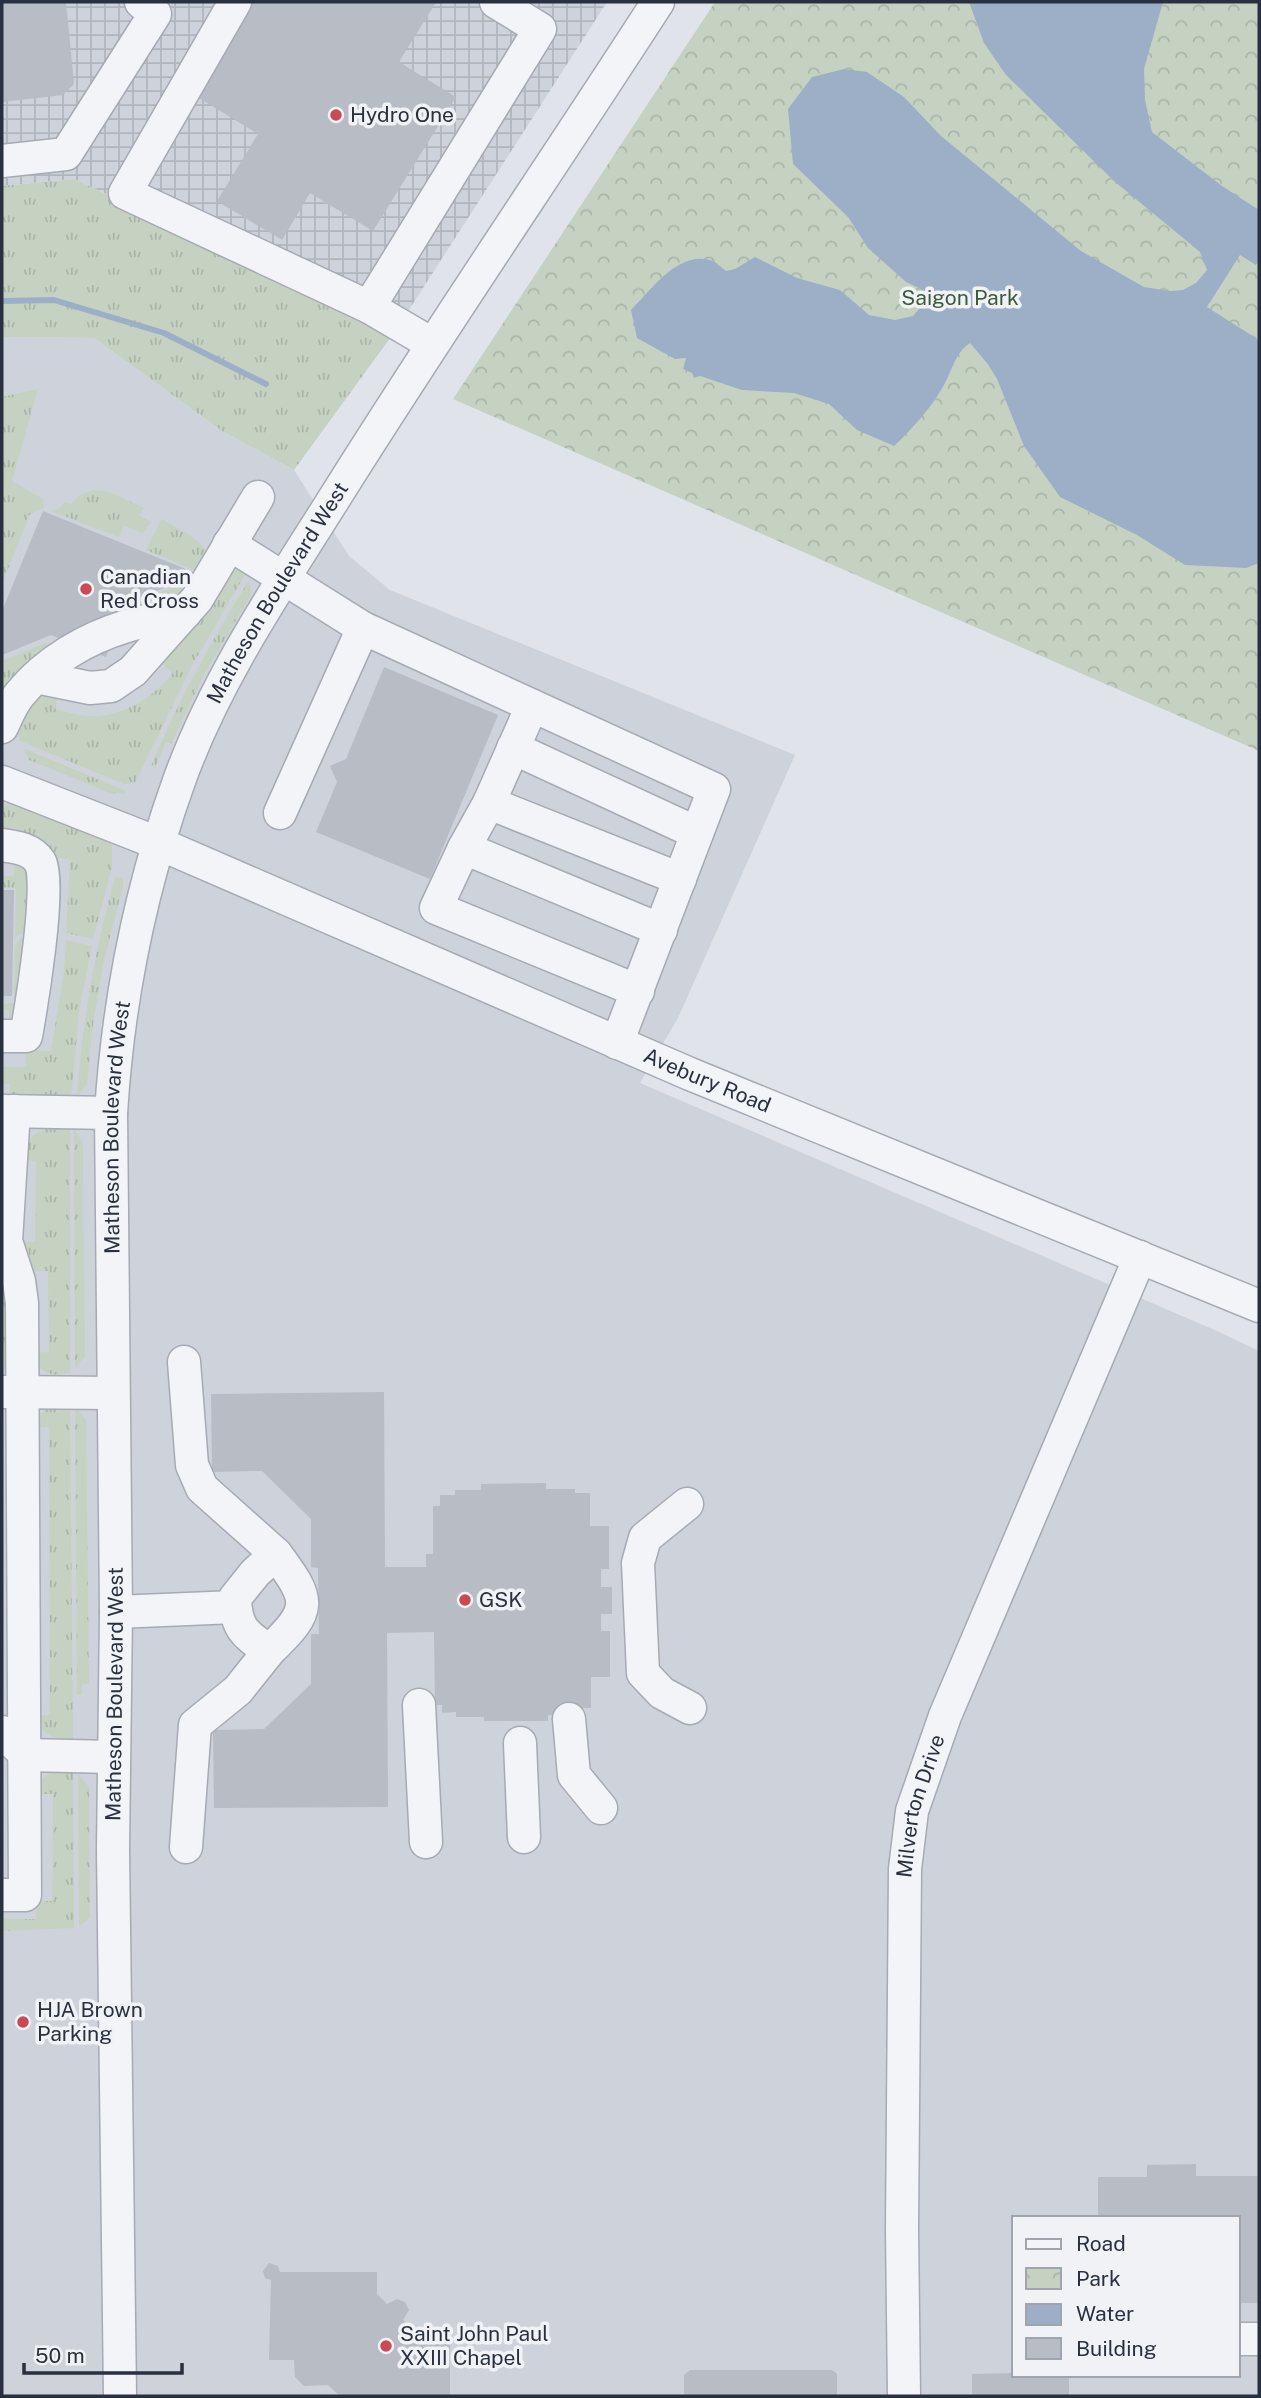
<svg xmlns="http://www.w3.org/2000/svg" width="1261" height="2398" font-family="'Public Sans',sans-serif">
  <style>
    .built { fill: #ced2da; fill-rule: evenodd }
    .industrial { fill: url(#industrial-grid) }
    .grass { fill: url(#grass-tufts) }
    .park { fill: url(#park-crowns) }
    .water { fill: #9dafc7 }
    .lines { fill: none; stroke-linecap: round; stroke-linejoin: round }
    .stream { stroke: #9dafc7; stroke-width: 6 }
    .building { fill: #b8bcc5 }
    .minor-casing { stroke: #a5aab3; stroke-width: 35 }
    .minor { stroke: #f3f4f7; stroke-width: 32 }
    .poi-dot { fill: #c94a55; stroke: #f0f2f6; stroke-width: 2.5 }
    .labels { text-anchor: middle; stroke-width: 7; stroke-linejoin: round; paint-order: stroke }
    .poi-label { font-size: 21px; fill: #29303f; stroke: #f0f2f6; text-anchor: start }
    .park-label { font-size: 21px; fill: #3c5a37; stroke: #f0f2f6 }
    .street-label { font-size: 21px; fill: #29303f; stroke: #f0f2f6 }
  </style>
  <defs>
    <pattern id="industrial-grid" width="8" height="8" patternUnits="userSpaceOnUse" patternTransform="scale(1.75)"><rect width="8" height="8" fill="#ced2da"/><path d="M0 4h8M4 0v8" fill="none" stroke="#b1b5bc"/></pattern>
    <pattern id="grass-tufts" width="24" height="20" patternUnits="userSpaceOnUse" patternTransform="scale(1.75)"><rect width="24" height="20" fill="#c5d2c2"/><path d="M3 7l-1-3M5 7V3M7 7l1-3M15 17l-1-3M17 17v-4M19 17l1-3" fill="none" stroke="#a9b5a8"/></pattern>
    <pattern id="park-crowns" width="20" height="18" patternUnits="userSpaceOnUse" patternTransform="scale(1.75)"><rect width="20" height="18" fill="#c5d2c2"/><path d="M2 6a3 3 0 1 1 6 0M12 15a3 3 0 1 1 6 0" fill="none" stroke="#a9b5a8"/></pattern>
  </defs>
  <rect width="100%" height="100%" fill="#e0e3e9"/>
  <path class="built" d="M2,337L94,338L222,431L294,470L349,556L390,590L795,755L678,1018L640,1083L1217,1331L1259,1351V2396H2ZM1014,2218H1238V2375H1014Z"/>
  <path class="industrial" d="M2,2H607L396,330L74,179L2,186Z"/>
  <path class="grass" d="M74,179L396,330L294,470L222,431L94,338L2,337V186Z
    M38,389L12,481L43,499L44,508L30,514L2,584V397Z
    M94,490L110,492L144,508L139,515L151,522L143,533L124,526L119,537L51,511L60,508L64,502L71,504L80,495Z
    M162,519C187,535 226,547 198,581C191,591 181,602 169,605C154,609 140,609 125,614L129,606L194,578V570L146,550Z
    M236,570L246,573L193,664L135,783L124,784L20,741L17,726L37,693L59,692L55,709C66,712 77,715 88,716C122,718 152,698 173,673L162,664L209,609L231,574Z
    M249,580L251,595L204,675L171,744L166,742L155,768L151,766C178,701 212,640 249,580Z
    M45,643L55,646L2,697V661Z
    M23,748L126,791L124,794L110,793L29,760Z
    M20,800L104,837L112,845V867L93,939L66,933L70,859L55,858C47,829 25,838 2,837V806Z
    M14,861L31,871L29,934H19L15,938L16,888H2V876H14Z
    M115,877L123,878V886L104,960L93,1024L87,1084L77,1097C82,1022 95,950 115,877Z
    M20,939L28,940L16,1022L9,1026V1010H2V1004L14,1003L15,945Z
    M66,940L92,946L79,1012L71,1100L10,1101V1084H2V1067H26V1051H51L64,971Z
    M55,1126L70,1127V1372C57,1378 44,1374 36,1362L37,1353L49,1352L48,1271H32L21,1242H35L36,1161L22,1160C28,1137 32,1133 55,1126Z
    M74,1129L83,1143L85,1356L75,1368Z
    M2,1260L6,1268L7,1365L2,1372Z
    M70,1404L73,1738C54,1741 41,1734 36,1715H50L49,1427H34C41,1407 52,1406 70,1404Z
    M75,1407L86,1419L89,1684H82V1695H77Z
    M51,1770H73L74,1928L2,1931V1919H36L37,1901H52L53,1794H37L40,1782Z
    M78,1774L89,1787L90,1918L79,1926Z"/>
  <path class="park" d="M715,2H1259V751L453,399Z"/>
  <path class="water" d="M969,2H1163L1144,69L1145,100L1152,132L1222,186L1259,210V260L1256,265L1240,255L1207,307L1259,340V563L1246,568L1185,565L1137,535L1060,497L1024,446L997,379L987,363L970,343C955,353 953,369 944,385C932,407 912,429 894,446L857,430L829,404L794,393L742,390L700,376L694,378L692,373L683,369L686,358L675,359L637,338L631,310C652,289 679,249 713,261C717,263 722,268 726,271L735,269L755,257L797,278L840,290L869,315L895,320L913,316L932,294L906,282L868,248L848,217L793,164L788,109L812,77L844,69L867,72L904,97L941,136L1081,251L1144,287L1170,291L1183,290L1196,283L1207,270L1200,252L1114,181L1006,75L984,43Z"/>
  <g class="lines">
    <path class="stream" d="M2,301L54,300L164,333L266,384"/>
  </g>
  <path class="building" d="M2,2H66L74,84L63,95L2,102Z
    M251,2H436L399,62L456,97L373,231L310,193L282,240L217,201L258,134L194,95Z
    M43,511L198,574L126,603L106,657L51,635L2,655V611Z
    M384,667L498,715L430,879L316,832L337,782L330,766L346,759Z
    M2,890H14L12,996H2Z
    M384,1392L385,1567H426V1554H433V1506H440V1495H455V1490H481V1484L546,1483V1489H575V1493H590V1526H609V1569H601V1587H612V1614H601V1631H610V1677H591V1708H577V1715H548V1721H484V1717H456V1712L442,1713V1705H435L434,1632L387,1633L388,1807L214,1808L213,1730L264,1729L311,1684V1634H319L318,1568L311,1567V1519L262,1471L212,1472L211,1394Z
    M1196,2164V2176H1259V2303H1238V2218H1098V2177H1147V2165Z
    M269,2263L278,2266L280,2272H377V2294L387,2304L397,2299L405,2302L409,2310L403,2320L429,2345L450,2343V2396H340L328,2385L304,2386L295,2377L294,2360H269L271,2280L265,2278L263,2271Z
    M690,2370H832L837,2374V2396H684V2375Z
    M1014,2373V2375H1069V2396H972V2374Z"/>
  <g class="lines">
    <g class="minor-casing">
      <g id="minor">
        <path d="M235,2L125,193L369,307L540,29L496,2"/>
        <path d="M2,161L66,154L155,14L141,2"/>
        <path d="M369,307L432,344"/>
        <path d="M229,544L363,628L714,789L617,1043"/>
        <path d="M36,677L90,688L111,686L133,671L197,599L258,497"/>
        <path d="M532,706L489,803L464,848L436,908L638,991"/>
        <path d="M2,727C7,716 12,703 20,694C47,661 87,638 127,626C146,620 166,617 185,613"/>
        <path d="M513,748L697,833"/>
        <path id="s1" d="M2,782L160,844L690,1074L1259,1306"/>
        <path d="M489,803L680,879"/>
        <path d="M280,813L363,628"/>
        <path d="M2,845C16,847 32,849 40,862C52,883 31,1008 26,1036H2"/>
        <path d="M464,848L661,930"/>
        <path d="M2,1111L111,1113"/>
        <path d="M184,1362L192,1465L202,1488L276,1554L255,1573L235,1598C236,1629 245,1634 269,1651L238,1690L195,1725L186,1847"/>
        <path d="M3,1392L112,1393"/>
        <path d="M687,1504L645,1538L638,1563L643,1673L662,1693L690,1708"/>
        <path d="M116,1612L235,1607"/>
        <path d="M269,1651C313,1609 311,1601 276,1554"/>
        <path d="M419,1705L426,1842"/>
        <path d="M569,1719L574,1775L601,1808"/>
        <path d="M2,1732L26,1755L113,1757"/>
        <path d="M520,1743L524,1837"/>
        <path d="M2,1895H25L22,1303L19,1281L6,1241L14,1111"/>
        <path d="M1238,2339H1259"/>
        <path id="s2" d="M120,2396L113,1850L116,1612L111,1113C118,1001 141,887 179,781C216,678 280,585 337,494C441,328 552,166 658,2"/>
        <path id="s3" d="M904,2396L902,2230L905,1869L912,1811L945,1716L1140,1257"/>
      </g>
    </g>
    <use href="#minor" class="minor"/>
  </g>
  <g class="poi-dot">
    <circle cx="336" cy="115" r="7"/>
    <circle cx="86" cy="589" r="7"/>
    <circle cx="465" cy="1600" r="7"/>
    <circle cx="23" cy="2022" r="7"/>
    <circle cx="386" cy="2346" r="7"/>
  </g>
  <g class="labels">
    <g class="poi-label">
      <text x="350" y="122">Hydro One</text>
      <text x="100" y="584">Canadian<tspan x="100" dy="24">Red Cross</tspan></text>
      <text x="479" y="1607">GSK</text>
      <text x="37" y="2017">HJA Brown<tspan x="37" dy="24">Parking</tspan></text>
      <text x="400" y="2341">Saint John Paul<tspan x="400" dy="24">XXIII Chapel</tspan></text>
    </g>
    <g class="park-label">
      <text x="960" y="305">Saigon Park</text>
    </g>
    <g class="street-label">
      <text dy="7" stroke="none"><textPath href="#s2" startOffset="1836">Matheson Boulevard West</textPath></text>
      <text dy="7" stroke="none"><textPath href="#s1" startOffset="766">Avebury Road</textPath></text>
      <text dy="7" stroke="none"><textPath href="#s2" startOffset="1269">Matheson Boulevard West</textPath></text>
      <text dy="7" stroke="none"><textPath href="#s2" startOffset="702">Matheson Boulevard West</textPath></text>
      <text dy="7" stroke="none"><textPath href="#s3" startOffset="592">Milverton Drive</textPath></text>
    </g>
  </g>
  <rect width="1261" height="2398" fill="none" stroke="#29303f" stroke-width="7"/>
  <rect x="1012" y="2216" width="228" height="161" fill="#f0f2f6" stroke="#a0a4ad" stroke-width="2"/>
  <rect x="1026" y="2239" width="35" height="10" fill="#f3f4f7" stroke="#a0a4ad" stroke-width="2"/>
  <text x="1076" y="2251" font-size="21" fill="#29303f">Road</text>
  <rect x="1026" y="2268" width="35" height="21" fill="url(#park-crowns)" stroke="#a0a4ad" stroke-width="2"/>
  <text x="1076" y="2286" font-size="21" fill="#29303f">Park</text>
  <rect x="1026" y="2304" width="35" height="21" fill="#9dafc7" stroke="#a0a4ad" stroke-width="2"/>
  <text x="1076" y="2321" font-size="21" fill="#29303f">Water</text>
  <rect x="1026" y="2338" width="35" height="21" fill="#b8bcc5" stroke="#a0a4ad" stroke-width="2"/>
  <text x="1076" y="2356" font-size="21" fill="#29303f">Building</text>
  <path d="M24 2363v10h158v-10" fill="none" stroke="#29303f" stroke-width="3.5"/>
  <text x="35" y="2363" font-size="21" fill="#29303f" stroke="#f0f2f6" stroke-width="5" paint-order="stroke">50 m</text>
</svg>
